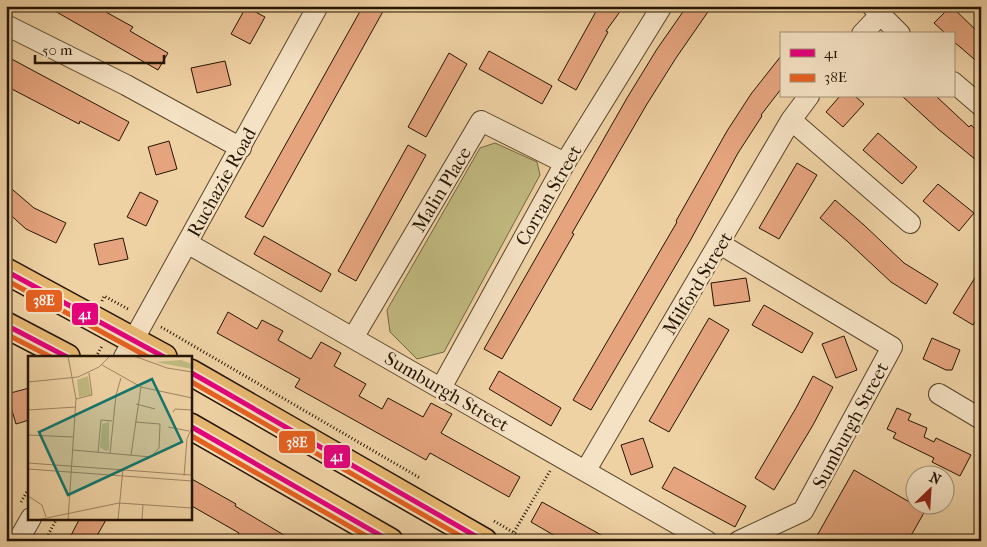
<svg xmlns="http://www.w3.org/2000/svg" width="987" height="547" font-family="'IM FELL French Canon',serif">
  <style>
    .green { fill: #c1ba80; stroke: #736840 }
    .building { fill: #e5a47e; stroke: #251501 }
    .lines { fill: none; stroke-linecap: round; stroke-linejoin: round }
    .minor-casing { stroke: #58442a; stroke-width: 22 }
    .major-casing { stroke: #251501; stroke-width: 28 }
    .path { stroke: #251501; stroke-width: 3; stroke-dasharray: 1 2.5; stroke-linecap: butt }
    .minor { stroke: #f5e2c4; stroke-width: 20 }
    .major { stroke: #e8b972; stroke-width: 25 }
    .bus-1-casing { stroke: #f5e2c4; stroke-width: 9 }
    .bus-2-casing { stroke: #f5e2c4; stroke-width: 9 }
    .bus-1 { stroke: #e5007d; stroke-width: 5 }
    .bus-2 { stroke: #e86120; stroke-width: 5 }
    .labels { text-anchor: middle; stroke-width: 5; stroke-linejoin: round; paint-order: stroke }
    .street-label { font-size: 19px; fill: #251501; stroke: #f5e2c4 }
    .inset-road { fill: none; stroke: #9e8663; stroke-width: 1 }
    .view { fill: #0f766e; fill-opacity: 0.15; stroke: #0f766e; stroke-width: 2.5 }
    .inset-edge { fill: none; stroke: #251501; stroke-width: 2.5 }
    .line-badge { stroke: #f5e2c4; stroke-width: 2 }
    .badge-label { font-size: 14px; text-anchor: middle; font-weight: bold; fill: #fff }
  </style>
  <rect width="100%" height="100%" fill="#efd2a4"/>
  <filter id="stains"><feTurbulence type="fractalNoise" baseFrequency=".004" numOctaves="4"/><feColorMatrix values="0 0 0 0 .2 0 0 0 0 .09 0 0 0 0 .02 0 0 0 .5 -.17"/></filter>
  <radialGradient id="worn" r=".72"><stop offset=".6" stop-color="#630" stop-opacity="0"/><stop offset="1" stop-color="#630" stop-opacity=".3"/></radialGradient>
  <path class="green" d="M495,143L537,162L540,175L444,352L417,359L390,332L387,310L480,148Z"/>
  <path class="building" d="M46,6H95L133,27L130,31L168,53L158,70Z
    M363,6H386L263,227L245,217Z
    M599,6H624L606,31L608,32L576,90L558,80Z
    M687,6H712L676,58L647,104L572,233L574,234L502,359L484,349L627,98L657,49Z
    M951,6L981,35V65L953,41V34H946L934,23Z
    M246,7L265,17L250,44L231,34Z
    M489,51L552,86L542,104L479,69Z
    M449,53L467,64L426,137L408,127Z
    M6,56L129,122L119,141L80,121L79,124L6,86Z
    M781,56V89L761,115L762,116L738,153L690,241L591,410L573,400L677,222L676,221L727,131L751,94Z
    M225,61L231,85L197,93L191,68Z
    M840,96H855L864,104L843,127L826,112Z
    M902,96H936L969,127L971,125L981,134V164L938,129Z
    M878,133L917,167L902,184L863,150Z
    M169,141L177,169L156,175L148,147Z
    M408,145L426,155L356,281L338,271Z
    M797,163L817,175L779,239L759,228Z
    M6,184L34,208L66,223L56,243L26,229L6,211Z
    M938,184L974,213L959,231L923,201Z
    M140,192L158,201L146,226L127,217Z
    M835,200L864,225L904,263L938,284L926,304L891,282L847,241L820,218Z
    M264,236L331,274L321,292L254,254Z
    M123,238L128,259L99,265L94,244Z
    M981,268V312L973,325L953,313Z
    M746,278L750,301L714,306L711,283Z
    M764,305L813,333L802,353L752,325Z
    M228,312L257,329L262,320L283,331L278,340L311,359L321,342L341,353L334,366L366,384L359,396L382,409L388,398L423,417L431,403L452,414L441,433L520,477L509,497L430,453L426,460L295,387L300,379L217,333Z
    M709,318L729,330L669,432L649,421Z
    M844,336L857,370L836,378L822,344Z
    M932,338L960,350L952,370H946L923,359Z
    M499,371L561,408L551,426L489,389Z
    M813,376L833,387L813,425L774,490L755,478L796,408Z
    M29,388V420L16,424L7,394Z
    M897,408L911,414L908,420L927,428L924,437L934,442L936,438L971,455L960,476L932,462L934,458L893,438L896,433L887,429Z
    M643,438L653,467L631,475L621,445Z
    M674,467L746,506L735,527L662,488Z
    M854,470L925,511L908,541H814Z
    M190,478L236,504L235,506L294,541H248L238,535L239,533L190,505Z
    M542,502L612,541H564L531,522Z
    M80,518H107L94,541H68Z"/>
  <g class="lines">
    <g class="minor-casing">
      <path id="minor" d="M872,6L900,34
        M6,25L126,85L241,148
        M862,34L880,15
        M953,82L981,106
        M791,120L910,223
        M187,243L707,541
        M720,244L892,347L803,511L739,541
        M353,338L481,121L565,163
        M124,357L318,6
        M441,388L565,163L662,6
        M939,394L981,419
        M586,470L791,120L809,96
        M18,541L31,518"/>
    </g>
    <g class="major-casing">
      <path id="major" d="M6,271L164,357
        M6,325L67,357
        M190,372L484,541
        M190,426L390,541"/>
    </g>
    <path class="path" d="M102,301L104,296L130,310
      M161,327L420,478
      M96,357L102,346
      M21,502L29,488
      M494,521L528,541
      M514,532L550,471
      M45,541L57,518"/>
    <use href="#minor" class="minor"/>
    <use href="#major" class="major"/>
    <g class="bus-1-casing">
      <path id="bus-1" d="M6,271L164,357
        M6,325L67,357
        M190,372L484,541
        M190,426L390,541"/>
    </g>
    <g class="bus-2-casing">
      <path id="bus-2" d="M6,280L148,357
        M6,334L51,357
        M190,381L469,541
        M190,435L375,541"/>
    </g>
    <use href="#bus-1" class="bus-1"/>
    <use href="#bus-2" class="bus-2"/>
  </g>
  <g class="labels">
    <g class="street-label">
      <text transform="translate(221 182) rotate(-61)" y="7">Ruchazie Road</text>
      <text transform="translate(441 189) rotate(-59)" y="7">Malin Place</text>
      <text transform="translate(548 195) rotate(-60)" y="7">Corran Street</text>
      <text transform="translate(697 283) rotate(-59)" y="7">Milford Street</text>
      <text transform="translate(447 391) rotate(30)" y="7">Sumburgh Street</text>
      <text transform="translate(850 425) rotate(-62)" y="7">Sumburgh Street</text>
    </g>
  </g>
  <g transform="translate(28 356)">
    <rect width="164" height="164" fill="#efd2a4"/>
    <path d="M153,4L164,8V13L127,6ZM60,20L63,39L51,41L49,24ZM81,66V93L78,95L72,91L74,68Z" fill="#c1ba80"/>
    <path class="inset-road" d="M106,0L139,12L164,16M74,9L113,31L164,42M0,26L50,21L71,11L82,0M48,43L64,39L61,17M108,48L127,53M0,54L48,51M145,56L147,53L164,54M140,71L161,75M0,79L46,81M45,94L123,101L131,92L132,68L107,66M70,96L73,64L84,65M82,97L88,39L93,22M103,99L113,31M0,107L164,119M0,113L164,125M156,120L159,83L164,71M0,140L14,149L18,161M9,164L91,147L164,152M40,164L48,43L40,0M90,164L95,113M114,164L115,149"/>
    <path class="view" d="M124,23L154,86L40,139L11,76Z"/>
    <rect width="164" height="164" class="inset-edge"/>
  </g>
  <g class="line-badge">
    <rect x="25" y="289" width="38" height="24" rx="5" fill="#e86120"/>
    <rect x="71" y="302" width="28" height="24" rx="5" fill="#e5007d"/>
    <rect x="278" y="430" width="38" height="24" rx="5" fill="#e86120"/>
    <rect x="323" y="444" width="28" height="25" rx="5" fill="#e5007d"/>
  </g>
  <g class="badge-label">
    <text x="44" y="305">38E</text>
    <text x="85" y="319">41</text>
    <text x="297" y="447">38E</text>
    <text x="337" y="461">41</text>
  </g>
  <rect width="987" height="547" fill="none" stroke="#efd2a4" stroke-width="25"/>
  <rect x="8" y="8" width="972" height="532" fill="none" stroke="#251501" stroke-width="2.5"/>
  <rect x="12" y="12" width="962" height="522" fill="none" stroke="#251501"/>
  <rect x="780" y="32" width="175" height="65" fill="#f5e2c4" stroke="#a29076"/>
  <rect x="790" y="49" width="25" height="8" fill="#e5007d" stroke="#a29076"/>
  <text x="824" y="58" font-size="15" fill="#251501">41</text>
  <rect x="790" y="74" width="25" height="8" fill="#e86120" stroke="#a29076"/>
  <text x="824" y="82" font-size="15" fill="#251501">38E</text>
  <g transform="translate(930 490) rotate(25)"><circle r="24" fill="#f5e2c4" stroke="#a29076"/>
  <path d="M0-4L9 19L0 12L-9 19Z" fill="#8f2418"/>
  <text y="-8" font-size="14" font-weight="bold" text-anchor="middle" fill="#251501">N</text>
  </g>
  <path d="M35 55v8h129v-8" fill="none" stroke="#251501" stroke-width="2.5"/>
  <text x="42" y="55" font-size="15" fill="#251501" stroke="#f5e2c4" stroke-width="4" paint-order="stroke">50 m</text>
  <rect width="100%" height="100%" filter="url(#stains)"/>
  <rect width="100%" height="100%" fill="url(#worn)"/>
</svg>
